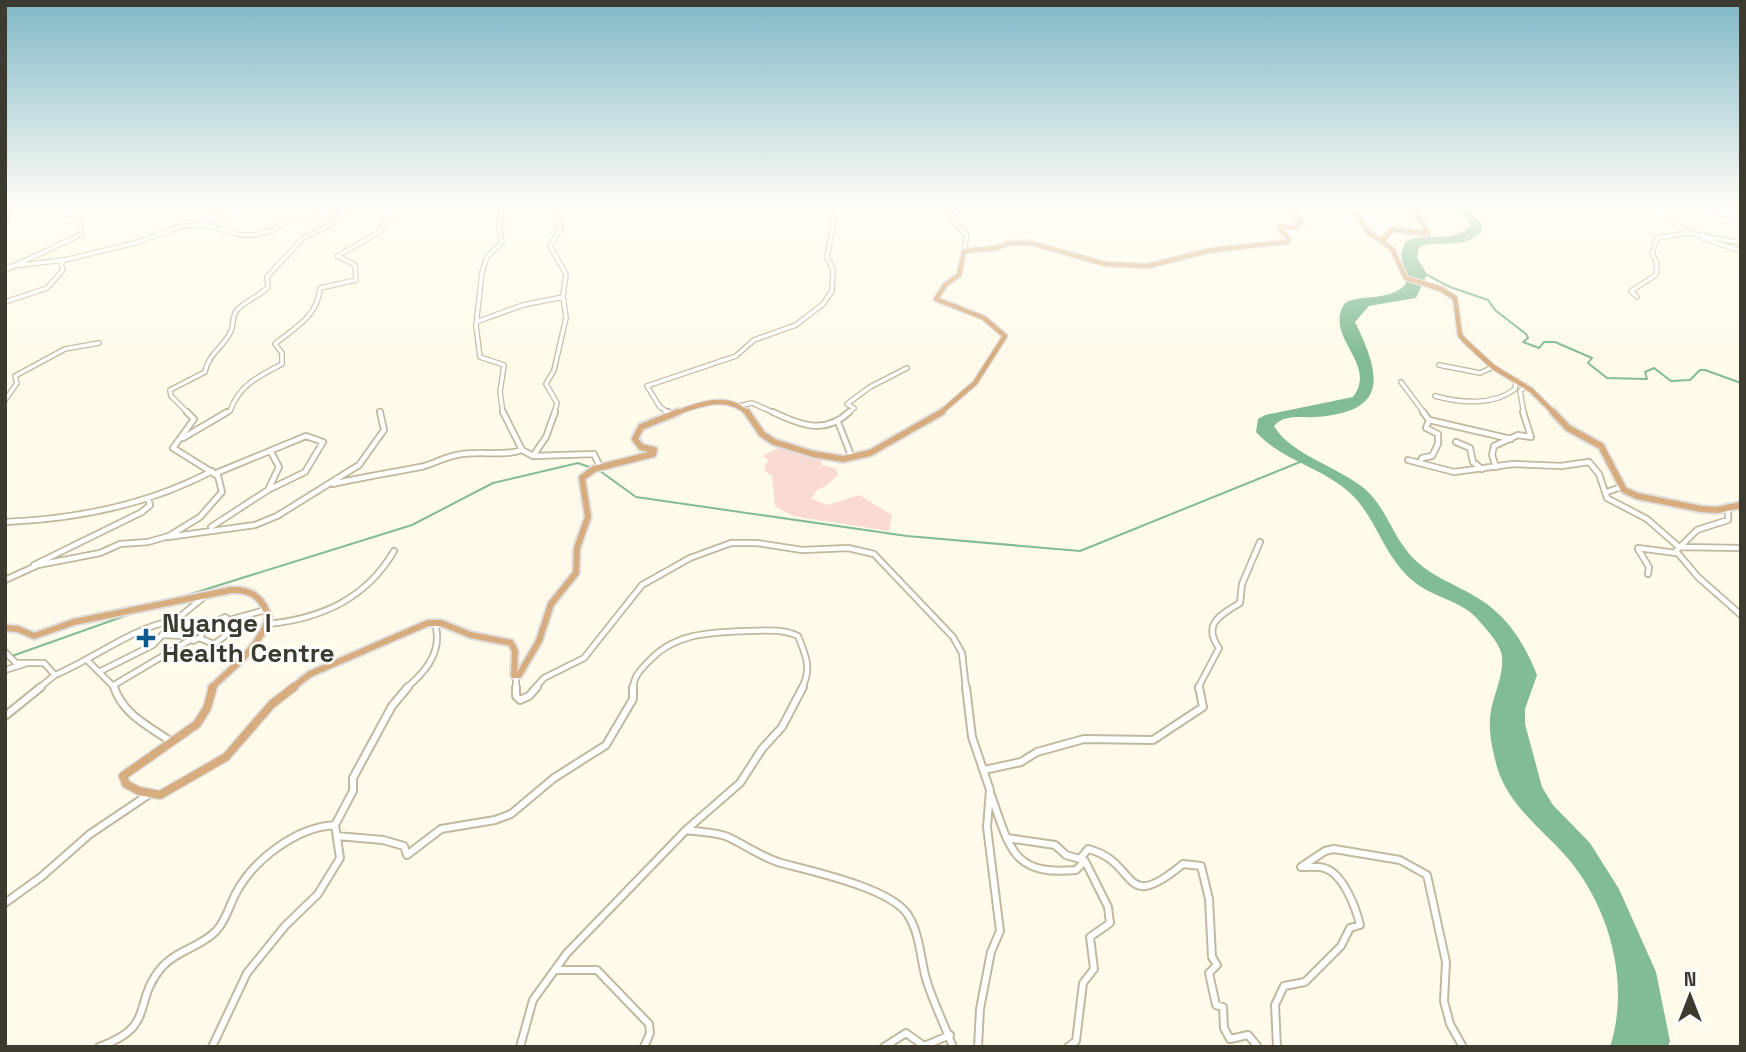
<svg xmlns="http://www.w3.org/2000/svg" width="1746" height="1052" font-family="'Space Grotesk',sans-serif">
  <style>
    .green { fill: #fadbd3 }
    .water { fill: #82bc94 }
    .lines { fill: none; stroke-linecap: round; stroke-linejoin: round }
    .stream { stroke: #82bc94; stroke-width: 2 }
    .minor-far2-casing { stroke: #c0b89f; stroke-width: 6 }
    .minor-far1-casing { stroke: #c0b89f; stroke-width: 8 }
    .minor-casing { stroke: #c0b89f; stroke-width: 10 }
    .major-far2-casing { stroke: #e0dfde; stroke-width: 7 }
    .major-far1-casing { stroke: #e0dfde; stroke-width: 10 }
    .major-casing { stroke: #e0dfde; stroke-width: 11 }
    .minor-far2 { stroke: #fff; stroke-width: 3.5 }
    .minor-far1 { stroke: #fff; stroke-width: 4.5 }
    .minor { stroke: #fff; stroke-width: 6 }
    .major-far2 { stroke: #d7ad7f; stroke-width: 4.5 }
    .major-far1 { stroke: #d7ad7f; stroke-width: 6 }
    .major { stroke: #d7ad7f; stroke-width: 8 }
    .poi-dot { fill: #0c5c8f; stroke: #fff; stroke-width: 2.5 }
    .labels { text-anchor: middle; stroke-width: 5; stroke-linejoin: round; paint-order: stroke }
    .poi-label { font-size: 26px; font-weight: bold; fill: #3d3a2f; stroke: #fff; text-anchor: start }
  </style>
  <rect width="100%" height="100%" fill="#fffaea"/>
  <path class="green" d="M780,447L821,459L822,465L836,469L838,475L825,487L818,489L811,499L828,505L859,495L892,515L889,531L793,516L775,506L772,476L764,470L768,460L763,456Z"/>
  <path class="water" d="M1448,207H1463L1481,222L1482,231C1464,249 1446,241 1424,245L1419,248L1417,258L1427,274L1416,298L1369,306L1355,322C1382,377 1388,412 1315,417C1301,418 1284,414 1274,426C1291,455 1339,467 1365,489C1385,507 1391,531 1407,551C1426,576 1455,583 1481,600C1509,618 1525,645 1537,675L1525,709V724L1542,787L1553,805L1590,843L1619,889L1656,972L1670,1041L1668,1047H1610C1631,982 1609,904 1564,854C1539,827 1508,804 1497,767C1493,752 1489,735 1490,720C1490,699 1507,673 1501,652C1498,642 1487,630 1480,622C1464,601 1437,599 1417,584C1383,559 1378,518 1349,492C1321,467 1281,460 1256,432L1258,419L1265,415L1353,397C1378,364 1326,339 1343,306C1349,293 1390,303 1406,284L1401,254L1406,241C1428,231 1445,245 1470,227L1469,220Z"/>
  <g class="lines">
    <path class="stream" d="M5,228L13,207
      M1425,274L1450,287L1488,300L1495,310L1526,334L1528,338L1523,342L1539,348L1544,342H1555L1592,358L1588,363L1607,378L1647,379L1645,372L1654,368L1671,381L1690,380L1700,370H1705L1741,383
      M600,471L636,497L907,536L1080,551L1300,462
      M178,598L412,525L493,483L578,463L592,468
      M12,656L136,612"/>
    <g class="minor-far2-casing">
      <path id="minor-far2" d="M211,207L207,214L214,218
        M502,207L499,228L502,242L487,257L482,272L476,326L480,357L504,365L500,392L503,414
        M549,207L561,228L550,246L566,274L563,296L566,318L554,370L546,384L557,403L554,414
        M960,207L950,219L967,235L964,251
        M1655,207L1687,232
        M1693,207L1741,218
        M197,225L245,207
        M1702,238L1741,251
        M5,267L64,260
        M5,270L82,234L76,215H65L67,213L63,209L49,207
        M1637,297L1631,291L1656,275L1657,263L1652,254L1657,238L1689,233L1741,243
        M5,302L47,288L63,270L61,264L64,260L135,243L182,226H210L240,235H255L274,230L294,216L319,217L347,209
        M479,321L523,305L563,297
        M1439,365L1480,373L1493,367
        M1401,382L1425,414
        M1435,396C1460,403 1493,406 1515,389L1516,380
        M5,400L17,383L15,376L65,349L99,343
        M739,406L752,403L777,414
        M380,411L381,414
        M189,414L171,396L170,390L205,372C208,354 224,347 231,331C234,323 232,316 237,310C246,300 259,297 268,287L267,277L303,238L332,224L350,208
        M224,414L230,411C240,384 258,377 282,364V353L275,344C297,326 317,317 320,288L356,280L355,265L337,256L380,232L395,207
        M670,414L660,407L647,386L736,356L754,340L796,325L823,304L832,291L833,270L827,257L834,221L830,207
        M847,414L854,408L847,404L870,387L907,368
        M1524,414L1520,391L1526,386"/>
    </g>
    <g class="minor-far1-casing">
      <path id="minor-far1" d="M503,412L522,450
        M668,412L671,415
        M773,412C800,425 825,435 849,412
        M1423,412L1429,420L1511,439
        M1523,412L1531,437
        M838,422L852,458
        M183,438L227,412
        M1456,442L1470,448L1473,462L1482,469
        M533,456L546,437L555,412
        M1408,460L1454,472L1513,464L1561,466L1589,462L1599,474L1607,498L1647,519L1679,547L1741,548
        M1420,463L1422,458L1432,456L1438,444V434L1426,428L1429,420
        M1496,467L1492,455L1494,446L1518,435L1531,437
        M333,484C362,477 391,473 420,467C432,465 444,457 457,455C478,450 502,457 522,450L533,456L594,454L600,467
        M268,490L279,467L271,452
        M1607,492L1621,487
        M1728,509V520L1697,530L1676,551L1698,577L1741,615
        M5,522C77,519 148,505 212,471
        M211,527L268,490L305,472L323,442L306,436L214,474
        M168,537L255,525L277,516L359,465L384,430L380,412
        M1638,548L1676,553
        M1638,549L1649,567L1648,574
        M34,565L142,512L150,505L148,498
        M5,580L38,565L100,553L120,544L148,542L169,536L200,517L222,492L218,476L173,448L194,419L187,412
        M176,620L205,596
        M267,624C321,619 366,599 394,551
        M162,635L186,636L193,641L201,637L203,628L225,617L229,620L265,610
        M199,638L214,644L225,636L229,620
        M5,652L16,663H44L55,675L39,688
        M88,661L115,688
        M5,670L24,664
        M55,675C95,658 133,627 176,620L153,645L101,671
        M516,676V688
        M114,685L190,640
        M406,688C426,672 443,650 435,624
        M535,688L544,678L584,658L642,585L690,558L731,543H757L802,550L848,548L874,554L953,637L962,653L966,688
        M633,688C634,676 641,669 649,661C675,633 708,633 745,631C763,631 781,628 798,636C806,656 812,668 802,688
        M1198,688L1219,648C1202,624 1220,615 1240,603L1242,584L1260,542"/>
    </g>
    <g class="minor-casing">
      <path id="minor" d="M114,687C123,714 147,725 170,741
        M516,687V696L520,700L529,696L537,687
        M966,687L972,737L990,790L987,827L1000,931L991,952L980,1009L978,1047
        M5,716L41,687
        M984,770L1021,762L1037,752L1084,739L1153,740L1203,707L1199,687
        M991,795C1010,848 1012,876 1076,870L1085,861L1108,907L1110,923L1090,937L1094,969L1083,983L1076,1041L1068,1047
        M686,830C699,832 717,832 728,837C745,845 763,858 781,863C811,871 891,888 908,915C921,936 920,960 927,982C934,1004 945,1026 953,1047
        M337,836L383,840L404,846L407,855L441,829L495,820L511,814L554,778L606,745L633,699V687
        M1007,838L1055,845L1066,855L1080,859L1088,849C1140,862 1120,916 1183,864L1201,866L1209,899L1212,957L1217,965L1209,973L1216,1005L1223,1007L1224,1028L1230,1039L1248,1035L1258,1047
        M5,903L41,877L90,834L148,795
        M555,970H597L649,1024L650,1033L644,1047
        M99,1047C158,1026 131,1003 162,967C177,950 201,947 216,931C226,921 229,906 236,893C254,859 297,827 335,825
        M212,1047L247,973L285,926L318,894L340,858L335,825L353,791V778L392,706L408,687
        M520,1047L533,1000L567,953L686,830L740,783L762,749L782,727L803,687
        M884,1047L906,1033L924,1046L950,1035
        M1277,1047L1275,1005L1284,986L1305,982L1341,946L1350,928L1360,925C1356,908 1343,873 1324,868C1317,866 1308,867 1301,867L1325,851L1334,849L1400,860L1427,875L1446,962L1444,1001L1450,1024L1463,1047"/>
    </g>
    <g class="major-far2-casing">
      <path id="major-far2" d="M1351,207L1369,233L1382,241L1392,229L1428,234L1414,207
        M1382,241L1392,249L1406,278L1441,289L1455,298L1460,335L1465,341L1493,367L1531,390L1555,414
        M674,414C697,405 728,392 748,414
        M939,414L975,383L1005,336L984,318L936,299L946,284L959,275L964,251L996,248L1010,243H1031L1105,264L1148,266L1212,250L1287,242L1289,239L1279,227H1297L1301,221L1286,207"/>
    </g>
    <g class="major-far1-casing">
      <path id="major-far1" d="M747,412L762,434L774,442L813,454L843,459L870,453L942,412
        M1553,412L1568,428L1601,446L1624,490L1637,496L1701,509L1717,510L1741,505
        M5,628L18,629L34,636L74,622L231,590C252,589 263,598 269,618C257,650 234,666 211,688
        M292,688L310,674L428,623H441L471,635L511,643L515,651L514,675H519L539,641L551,604L576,573L577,548L588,517L582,478L594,469L653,454L654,450L641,447L635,439L641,427L678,412"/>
    </g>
    <g class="major-casing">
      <path id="major" d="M213,687L207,708L197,724L123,776L126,784L139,791L160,795L226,757L272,704L294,687"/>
    </g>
    <use href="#minor-far2" class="minor-far2"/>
    <use href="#minor-far1" class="minor-far1"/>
    <use href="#minor" class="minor"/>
    <use href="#major-far2" class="major-far2"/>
    <use href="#major-far1" class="major-far1"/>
    <use href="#major" class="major"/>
  </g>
  <linearGradient id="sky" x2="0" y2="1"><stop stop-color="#7fb7c6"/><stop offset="0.58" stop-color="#fffdf6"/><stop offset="1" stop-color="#fffdf6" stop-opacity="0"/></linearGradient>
  <rect width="1746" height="355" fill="url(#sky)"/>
  <path class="poi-dot" d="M142.5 627.5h7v7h7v7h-7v7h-7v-7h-7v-7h7z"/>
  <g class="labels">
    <g class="poi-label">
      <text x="162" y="632">Nyange I<tspan x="162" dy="30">Health Centre</tspan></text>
    </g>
  </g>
  <rect width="1746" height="1052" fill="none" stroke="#3d3a2f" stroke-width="14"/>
  <g transform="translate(1690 996)" stroke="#ffffff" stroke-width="5" paint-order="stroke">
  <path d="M0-5L12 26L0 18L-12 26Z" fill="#3d3a2f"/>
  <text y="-10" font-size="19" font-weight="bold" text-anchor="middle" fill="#3d3a2f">N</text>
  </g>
</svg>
